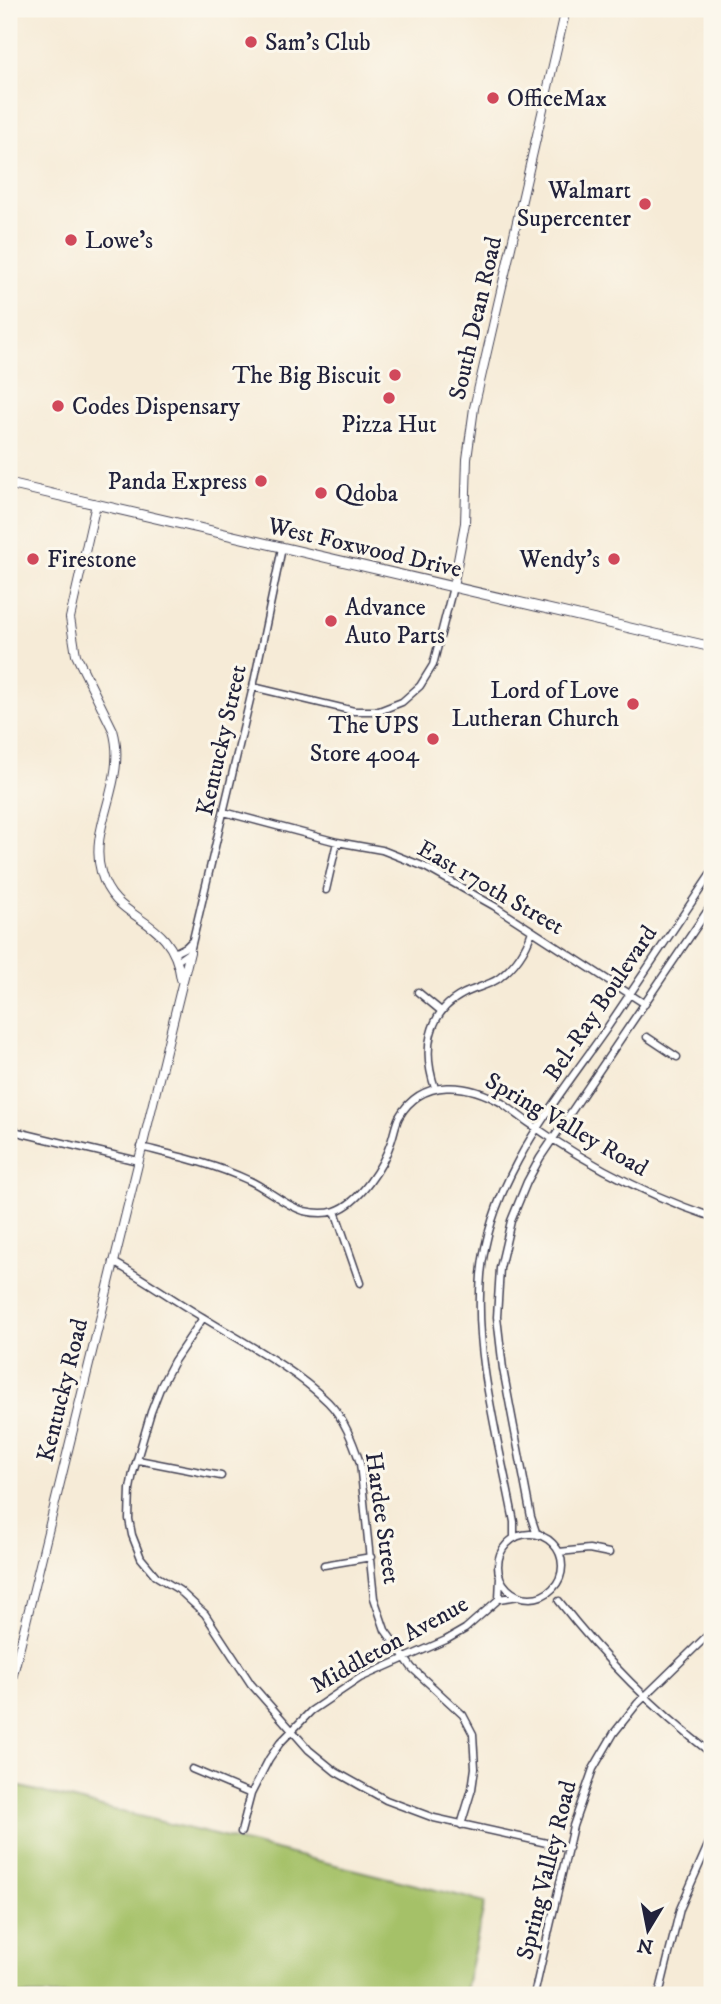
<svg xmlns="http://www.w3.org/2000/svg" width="721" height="2004" font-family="'IM FELL DW Pica',serif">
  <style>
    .green { fill: #a5c167; stroke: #647251; stroke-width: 2 }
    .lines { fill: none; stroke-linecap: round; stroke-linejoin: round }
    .minor-casing { stroke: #424052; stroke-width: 9 }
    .tertiary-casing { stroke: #424052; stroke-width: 10 }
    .secondary-casing { stroke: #424052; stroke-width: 11 }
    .minor { stroke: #fff; stroke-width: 6 }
    .tertiary { stroke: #fff; stroke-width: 8 }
    .secondary { stroke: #fff; stroke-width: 9 }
    .poi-dot { fill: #d1495b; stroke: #fbf7ec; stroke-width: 2.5 }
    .labels { text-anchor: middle; stroke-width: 6; stroke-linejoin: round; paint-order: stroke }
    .poi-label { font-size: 24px; fill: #22223b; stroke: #fbf7ec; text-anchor: start }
    .street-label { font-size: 24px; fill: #22223b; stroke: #fbf7ec }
  </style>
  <rect width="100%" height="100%" fill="#fbf7ec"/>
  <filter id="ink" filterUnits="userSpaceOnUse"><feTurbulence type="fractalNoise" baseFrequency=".0143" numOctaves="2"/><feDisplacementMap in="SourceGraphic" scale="14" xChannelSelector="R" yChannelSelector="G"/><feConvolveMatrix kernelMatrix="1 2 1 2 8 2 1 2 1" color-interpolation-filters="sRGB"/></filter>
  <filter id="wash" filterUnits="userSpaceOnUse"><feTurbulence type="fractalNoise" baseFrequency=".00686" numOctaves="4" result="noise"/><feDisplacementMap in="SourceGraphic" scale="28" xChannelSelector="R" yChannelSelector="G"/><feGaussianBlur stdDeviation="1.57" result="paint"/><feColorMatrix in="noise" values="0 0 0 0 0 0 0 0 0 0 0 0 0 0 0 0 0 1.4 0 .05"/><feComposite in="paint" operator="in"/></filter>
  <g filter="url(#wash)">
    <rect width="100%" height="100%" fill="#f6ebd7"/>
    <path class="green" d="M9,1784L485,1902L464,1995H9Z"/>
  </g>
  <g filter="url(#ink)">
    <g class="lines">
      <g class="minor-casing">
        <path id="minor" d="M253,687L354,711H379L402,702L420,686L433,665L453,587
          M224,812L337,842L382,850L425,867L494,906L645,1004
          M326,890L337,842
          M174,953L186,947L192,941
          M177,961L190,952L253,687L282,548
          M418,992L441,1011
          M647,1037L677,1057
          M435,1088C423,1053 426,1013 463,994C474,988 487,986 498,979C514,967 526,950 532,931
          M9,1130L138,1161
          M141,1147C177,1156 214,1164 248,1180C267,1188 283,1205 304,1211C313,1213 326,1214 335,1211C360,1203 383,1166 391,1142C394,1134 395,1125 399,1117C422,1077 468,1083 502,1103C567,1153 635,1191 712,1217
          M335,1211L360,1283
          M113,1262C145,1279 173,1300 204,1318C246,1344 292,1367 328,1402C344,1418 353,1442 360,1463L374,1598L385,1630L412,1668L463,1715L473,1734L475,1768L472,1789L461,1825
          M203,1318L174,1361L161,1386L151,1412L133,1473L130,1489L129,1519L132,1535L141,1558L156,1576L179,1590L205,1614L251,1684L309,1750L336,1772L386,1800L434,1818L569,1848
          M138,1460L221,1476
          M498 1566a32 32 0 1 1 64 0a32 32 0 1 1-64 0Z
          M542,1536L536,1532L531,1517L503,1369L497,1317L500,1268L511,1221L527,1182L540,1158L712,904
          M514,1537V1522C499,1441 474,1357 481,1275C489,1181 553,1105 605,1031C641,978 676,925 712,872
          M559,1552L589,1549L609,1553
          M324,1565L371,1557
          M499,1599L500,1577
          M559,1601C604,1659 654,1709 712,1754
          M192,1769L251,1794
          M241,1832L251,1794L269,1759L280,1743L311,1711L360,1678L446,1640L465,1629L499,1599L519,1596
          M534,1995L573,1826L593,1769L614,1733L637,1704L712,1631
          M659,1995L680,1909L712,1836"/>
      </g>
      <g class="tertiary-casing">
        <path id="tertiary" d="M96,504L70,618L76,655L113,730C128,781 88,827 101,872C115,925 172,913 181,979
          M453,587L465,523L467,459L474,408L566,9
          M9,1691L190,952"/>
      </g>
      <g class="secondary-casing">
        <path id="secondary" d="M9,484L712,647"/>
      </g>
      <use href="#minor" class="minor"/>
      <use href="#tertiary" class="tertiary"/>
      <use href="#secondary" class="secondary"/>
    </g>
  </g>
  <g class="poi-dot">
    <circle cx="251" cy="42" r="7"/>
    <circle cx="493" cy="98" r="7"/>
    <circle cx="645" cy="204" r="7"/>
    <circle cx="71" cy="240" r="7"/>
    <circle cx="395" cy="375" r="7"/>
    <circle cx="389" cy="398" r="7"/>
    <circle cx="58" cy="406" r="7"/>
    <circle cx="261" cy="481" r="7"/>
    <circle cx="321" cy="493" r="7"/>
    <circle cx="33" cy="559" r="7"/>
    <circle cx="614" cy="559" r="7"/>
    <circle cx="331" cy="621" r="7"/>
    <circle cx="633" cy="704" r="7"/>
    <circle cx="433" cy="739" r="7"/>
  </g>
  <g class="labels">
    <g class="poi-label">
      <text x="265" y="50">Sam's Club</text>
      <text x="507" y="106">OfficeMax</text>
      <text x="631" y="198" text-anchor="end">Walmart<tspan x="631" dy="28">Supercenter</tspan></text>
      <text x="85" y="248">Lowe's</text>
      <text x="381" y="383" text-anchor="end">The Big Biscuit</text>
      <text x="72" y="414">Codes Dispensary</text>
      <text x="389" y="432" text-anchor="middle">Pizza Hut</text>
      <text x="247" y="489" text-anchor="end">Panda Express</text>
      <text x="335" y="501">Qdoba</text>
      <text x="47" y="567">Firestone</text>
      <text x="600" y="567" text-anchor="end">Wendy's</text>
      <text x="345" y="615">Advance<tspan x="345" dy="28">Auto Parts</tspan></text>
      <text x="619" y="698" text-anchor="end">Lord of Love<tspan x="619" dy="28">Lutheran Church</tspan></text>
      <text x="419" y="733" text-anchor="end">The UPS<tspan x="419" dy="28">Store 4004</tspan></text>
    </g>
    <g class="street-label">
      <text transform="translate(475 318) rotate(-77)" y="8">South Dean Road</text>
      <text transform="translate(365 547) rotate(13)" y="8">West Foxwood Drive</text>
      <text transform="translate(221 740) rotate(-77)" y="8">Kentucky Street</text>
      <text transform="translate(491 887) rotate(30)" y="8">East 170th Street</text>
      <text transform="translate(600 1003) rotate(-56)" y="8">Bel-Ray Boulevard</text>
      <text transform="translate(567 1124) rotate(30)" y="8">Spring Valley Road</text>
      <text transform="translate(62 1390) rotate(-76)" y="8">Kentucky Road</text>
      <text transform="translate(383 1518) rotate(82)" y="8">Hardee Street</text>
      <text transform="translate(389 1644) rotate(-29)" y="8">Middleton Avenue</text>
      <text transform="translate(546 1870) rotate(-76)" y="8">Spring Valley Road</text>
    </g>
  </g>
  <rect width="721" height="2004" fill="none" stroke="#fbf7ec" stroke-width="35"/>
  <g transform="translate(648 1930) rotate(190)" stroke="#fbf7ec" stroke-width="5" paint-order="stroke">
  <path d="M0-5L12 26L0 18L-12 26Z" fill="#22223b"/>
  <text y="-10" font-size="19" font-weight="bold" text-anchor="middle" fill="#22223b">N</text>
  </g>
</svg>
